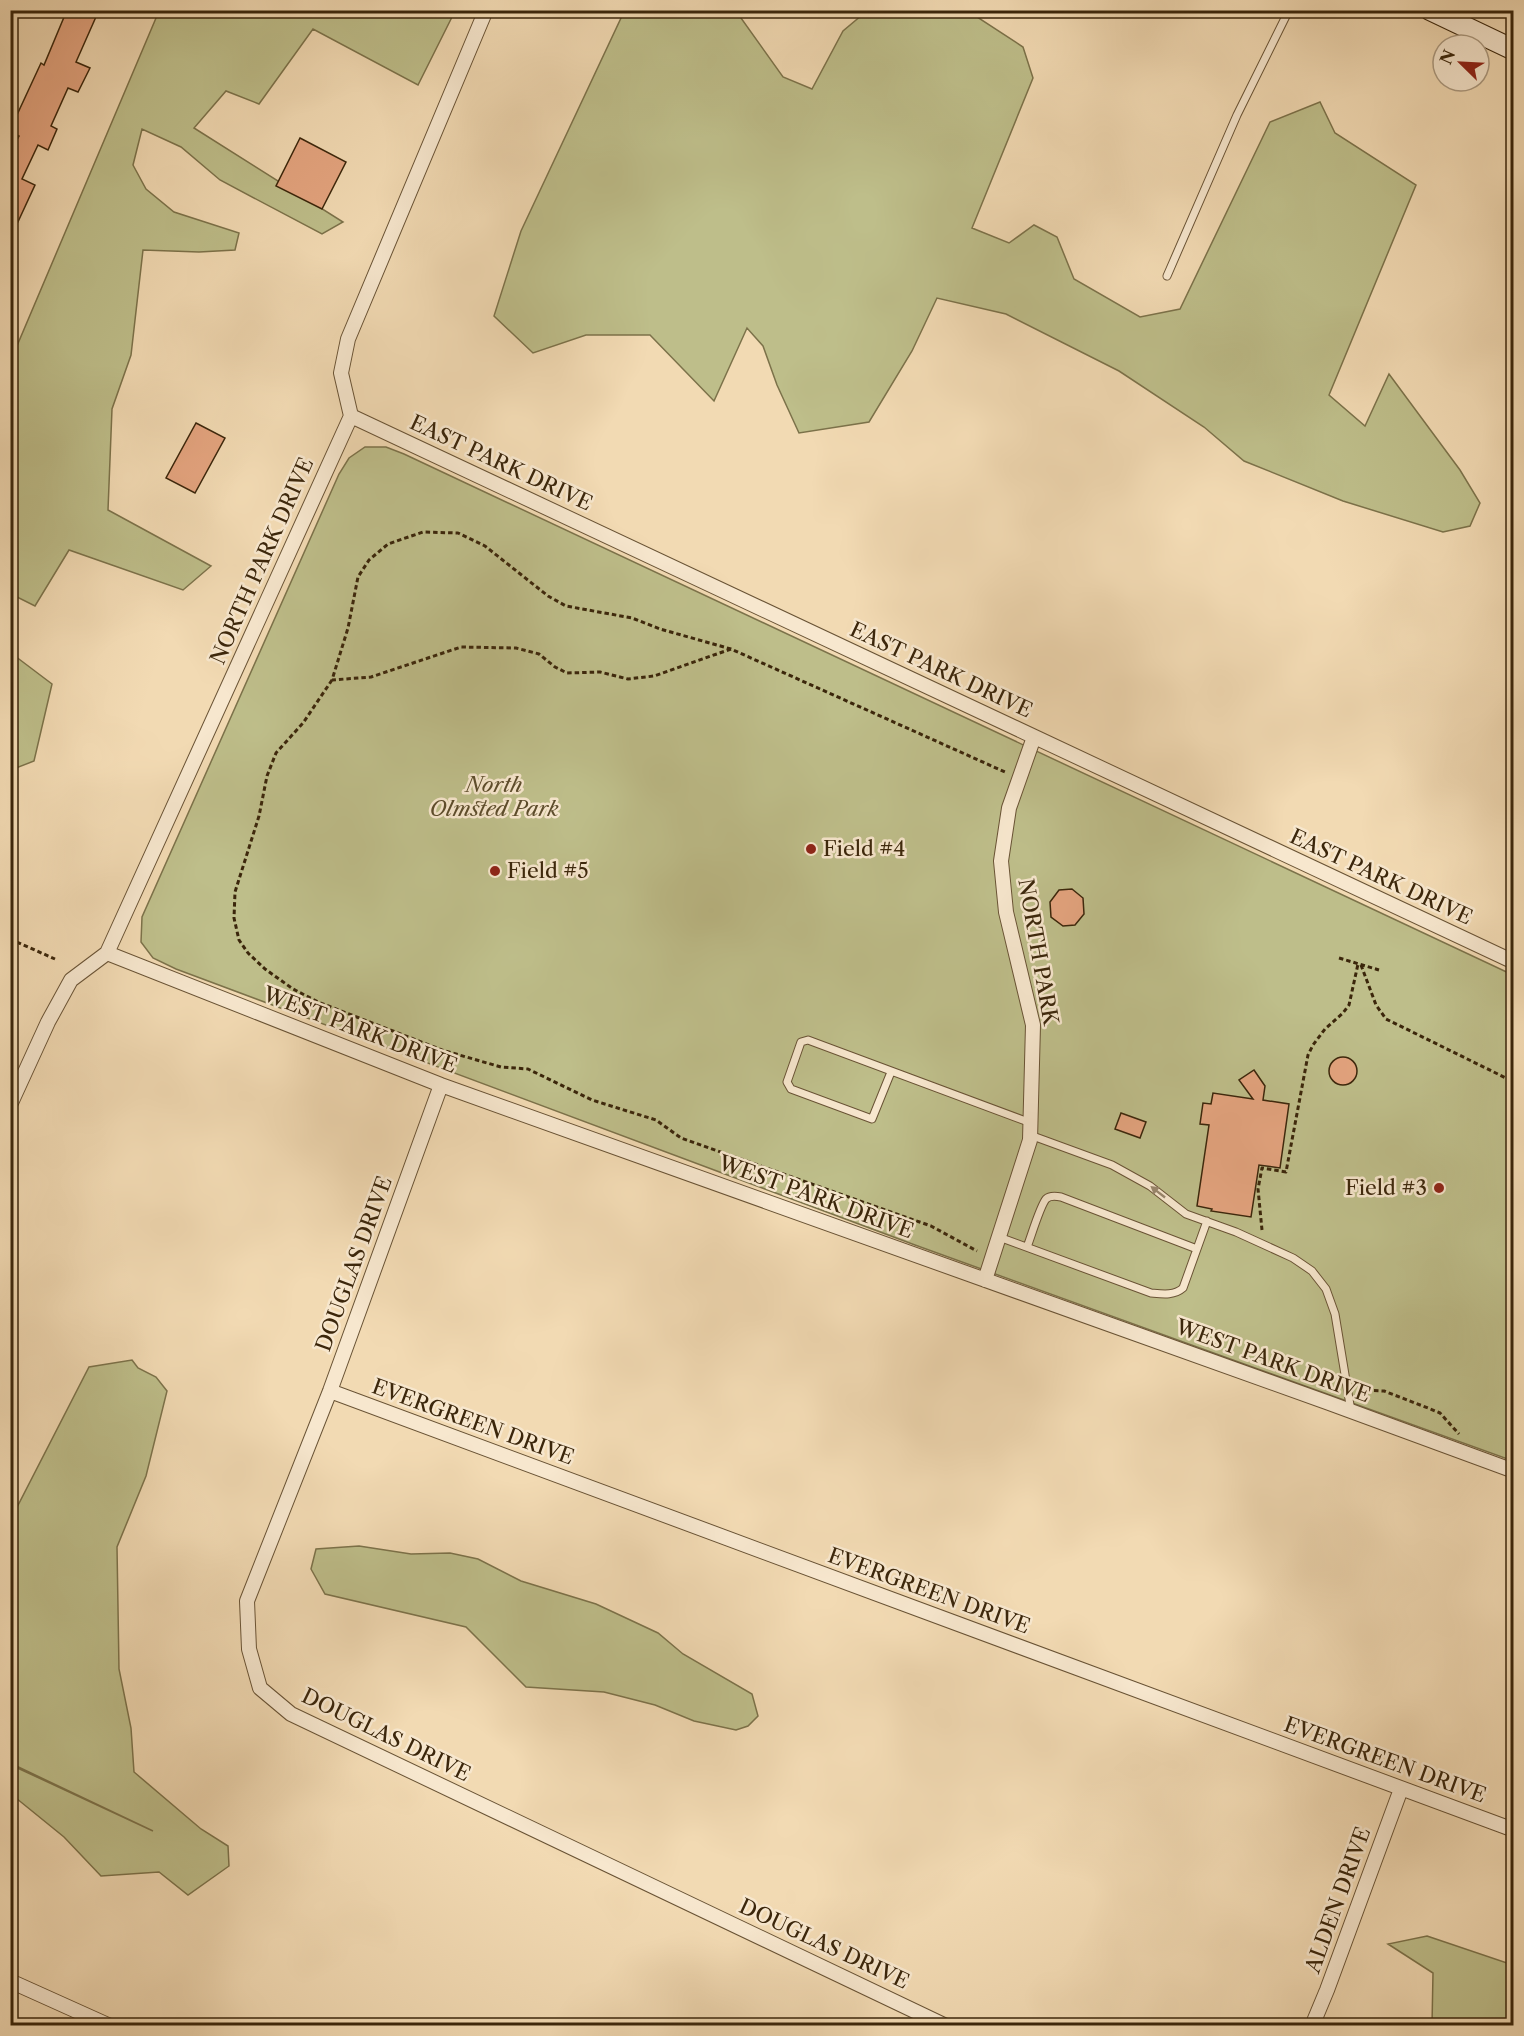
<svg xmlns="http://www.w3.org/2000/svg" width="1524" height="2036" font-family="'Libre Caslon Text',serif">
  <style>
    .green { fill: #bebe8a; stroke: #7c724a; stroke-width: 1.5 }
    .building { fill: #e4a47f; stroke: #3b260b; stroke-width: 1.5 }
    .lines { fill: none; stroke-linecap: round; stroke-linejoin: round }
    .service-casing { stroke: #695335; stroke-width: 9 }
    .minor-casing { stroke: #695335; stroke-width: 16 }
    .secondary-casing { stroke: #3b260b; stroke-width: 22 }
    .path { stroke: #3b260b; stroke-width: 3; stroke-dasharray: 4.5 3; stroke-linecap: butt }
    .service { stroke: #f7e7ce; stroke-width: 7 }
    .minor { stroke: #f7e7ce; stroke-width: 14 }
    .secondary { stroke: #f7e7ce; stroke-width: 20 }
    .oneway { fill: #99866c }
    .poi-dot { fill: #8f2418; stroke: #f7e7ce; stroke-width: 2 }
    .labels { text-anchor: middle; stroke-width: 5; stroke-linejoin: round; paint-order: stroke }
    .street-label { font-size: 21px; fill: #3b260b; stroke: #f7e7ce }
    .park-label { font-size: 21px; font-style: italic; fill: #5c4c2b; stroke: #f7e7ce }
    .poi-label { font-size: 21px; fill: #3b260b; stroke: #f7e7ce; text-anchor: start }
  </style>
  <rect width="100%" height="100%" fill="#f2dab3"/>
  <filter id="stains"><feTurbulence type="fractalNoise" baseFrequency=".00333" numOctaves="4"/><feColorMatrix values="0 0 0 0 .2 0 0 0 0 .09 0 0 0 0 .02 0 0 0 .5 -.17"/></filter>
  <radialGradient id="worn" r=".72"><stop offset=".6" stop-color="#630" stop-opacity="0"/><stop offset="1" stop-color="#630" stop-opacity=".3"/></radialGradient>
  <path class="green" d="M627,10L736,11L783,77L812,89L843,31L868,10L968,11L1023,47L1033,78L972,228L1009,243L1034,225L1057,237L1074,279L1140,317L1180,309L1270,122L1320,102L1335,133L1416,185L1329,395L1365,426L1389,374L1460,470L1480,503L1470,526L1443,532L1343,501L1244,461L1204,427L1119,371L1006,314L937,298L912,351L869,422L799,433L777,385L763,346L747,328L714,401L650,335H586L533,353L494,316L521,231L622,16Z
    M159,11H455L418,85L313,29L259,104L226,91L194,128L343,222L322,234L220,180L181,147L142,129L133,165L146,189L174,212L239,233L235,250L199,252L143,250L131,355L112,409L108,510L211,566L183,590L69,550L35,606L11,594V360Z
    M365,447H386L404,454L1513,975V1461L915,1245L176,969L153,958L141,942L142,917L339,474L349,458Z
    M11,653L52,684L34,761L11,770Z
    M132,1360L138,1368L156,1377L167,1391L146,1476L117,1547L119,1669L131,1728L134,1772L201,1829L228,1846L229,1866L188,1895L159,1872L101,1876L64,1837L11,1794V1765L153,1831L10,1763L11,1519L89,1367Z
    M359,1546L411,1554L450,1553L478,1559L521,1581L596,1604L658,1633L683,1654L752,1694L758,1716L748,1726L736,1730L694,1721L655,1705L604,1692L526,1687L466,1627L325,1594L311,1569L316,1549Z
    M1427,1936L1513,1965V2025H1432L1433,1973L1388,1944Z"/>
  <path class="building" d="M67,10H99L76,62L90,68L78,92L68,88L51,126L57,129L48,150L38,145L22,179L35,185L10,239V153L19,136L10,132V130L41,63L44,65Z
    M300,138L346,162L322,209L276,186Z
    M196,423L225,438L195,493L166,478Z
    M1072,889L1083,898L1084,914L1075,925L1063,926L1051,917L1050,902L1059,890Z
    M1329 1071a14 14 0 1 1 28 0a14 14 0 1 1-28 0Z
    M1254,1070L1265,1086L1263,1100L1289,1104L1280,1168L1259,1165L1251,1217L1211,1211L1212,1209L1197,1206L1209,1125L1200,1124L1203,1103L1211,1104L1213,1093L1253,1099L1239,1080Z
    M1121,1113L1146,1122L1140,1138L1115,1129Z"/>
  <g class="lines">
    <g class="service-casing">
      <path id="service" d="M1167,276L1237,115L1289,10
        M891,1072L872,1119L791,1089L787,1082L801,1042L808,1040L1031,1123
        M1030,1135L1112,1165L1150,1186L1186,1214L1236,1232L1293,1258L1312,1271L1326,1289L1335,1314L1351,1411
        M999,1237L1151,1293C1162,1294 1174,1296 1183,1288L1207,1221
        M1027,1247C1031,1237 1040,1206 1046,1199C1050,1195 1056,1196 1061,1197L1197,1249"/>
    </g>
    <g class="minor-casing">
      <path id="minor" d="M351,416L1514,962
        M107,953L441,1085L1329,1403L1514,1471
        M441,1085L330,1391L247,1601L249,1649L260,1688L291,1714L946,2026
        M10,1105L48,1022L71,980L107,953L351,416L341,373L348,339L486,10
        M985,1280L1030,1140L1033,1025L1006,912L1001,861L1009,808L1034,737
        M330,1391L1514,1830
        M10,1981L110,2026
        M1312,2026L1327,1990L1401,1789"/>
    </g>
    <g class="secondary-casing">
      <path id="secondary" d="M1430,10L1514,50"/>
    </g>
    <path class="path" d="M731,649L654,676L628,679L600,672L567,673L555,667L539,654L516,648L461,647L371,677L332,680L348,628L358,577L369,560L388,544L423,532L458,533L485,546L548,596L566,606L632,618L660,629L731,649L1005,772
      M332,680L303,723L276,753L267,776L259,816L235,892L234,918L239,940L248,953L265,969L293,989L318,1002L442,1050L501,1067L528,1069L592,1100L656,1120L681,1138L931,1226L977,1251
      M10,939L55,959
      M1339,958L1379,970
      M1361,965L1376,1005L1386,1019L1514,1082
      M1262,1230L1258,1189L1262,1168L1286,1172L1308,1055L1313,1045L1325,1029L1343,1013L1349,1005L1358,964
      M1359,1390L1384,1391L1428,1408L1440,1413L1459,1434"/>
    <use href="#service" class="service"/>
    <use href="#minor" class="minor"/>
    <use href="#secondary" class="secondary"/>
  </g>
  <defs><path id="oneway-solid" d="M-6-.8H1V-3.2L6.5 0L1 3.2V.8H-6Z" transform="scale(1.5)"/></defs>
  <use class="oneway" href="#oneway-solid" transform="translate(1158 1192) rotate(-142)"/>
  <g class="poi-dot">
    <circle cx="811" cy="849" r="6"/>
    <circle cx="495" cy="871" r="6"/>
    <circle cx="1439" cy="1188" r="6"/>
  </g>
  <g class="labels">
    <g class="street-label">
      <text transform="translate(501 463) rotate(25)" y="7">EAST PARK DRIVE</text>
      <text transform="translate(262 561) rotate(-66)" y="7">NORTH PARK DRIVE</text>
      <text transform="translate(941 670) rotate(25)" y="7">EAST PARK DRIVE</text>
      <text transform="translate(1381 877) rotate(25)" y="7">EAST PARK DRIVE</text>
      <text transform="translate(1038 952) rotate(80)" y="7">NORTH PARK</text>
      <text transform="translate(360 1030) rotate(21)" y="7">WEST PARK DRIVE</text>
      <text transform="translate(816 1197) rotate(20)" y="7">WEST PARK DRIVE</text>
      <text transform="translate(354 1264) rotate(-70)" y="7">DOUGLAS DRIVE</text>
      <text transform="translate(1273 1361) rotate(20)" y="7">WEST PARK DRIVE</text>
      <text transform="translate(473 1422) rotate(20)" y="7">EVERGREEN DRIVE</text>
      <text transform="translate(929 1591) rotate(20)" y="7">EVERGREEN DRIVE</text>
      <text transform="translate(386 1735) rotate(26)" y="7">DOUGLAS DRIVE</text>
      <text transform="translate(1385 1760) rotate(20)" y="7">EVERGREEN DRIVE</text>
      <text transform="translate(1338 1900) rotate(-70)" y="7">ALDEN DRIVE</text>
      <text transform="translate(824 1944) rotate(25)" y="7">DOUGLAS DRIVE</text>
    </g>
    <g class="park-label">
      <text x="494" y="792">North<tspan x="494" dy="24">Olmsted Park</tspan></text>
    </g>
    <g class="poi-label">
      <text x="823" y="856">Field #4</text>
      <text x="507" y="878">Field #5</text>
      <text x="1427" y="1195" text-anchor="end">Field #3</text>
    </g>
  </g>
  <rect width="1524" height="2036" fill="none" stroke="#f2dab3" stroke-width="36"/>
  <rect x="12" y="12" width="1500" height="2012" fill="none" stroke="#3b260b" stroke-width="3"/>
  <rect x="18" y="18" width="1488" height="2000" fill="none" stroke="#3b260b" stroke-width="1.5"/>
  <g transform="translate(1461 63) rotate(294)"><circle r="28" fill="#f7e7ce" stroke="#ac9a80" stroke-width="1.5"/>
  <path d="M0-4.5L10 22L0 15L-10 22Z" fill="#8f2418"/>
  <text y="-9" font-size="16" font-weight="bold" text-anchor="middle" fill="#3b260b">N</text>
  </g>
  <rect width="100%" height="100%" filter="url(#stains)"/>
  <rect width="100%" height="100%" fill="url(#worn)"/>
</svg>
